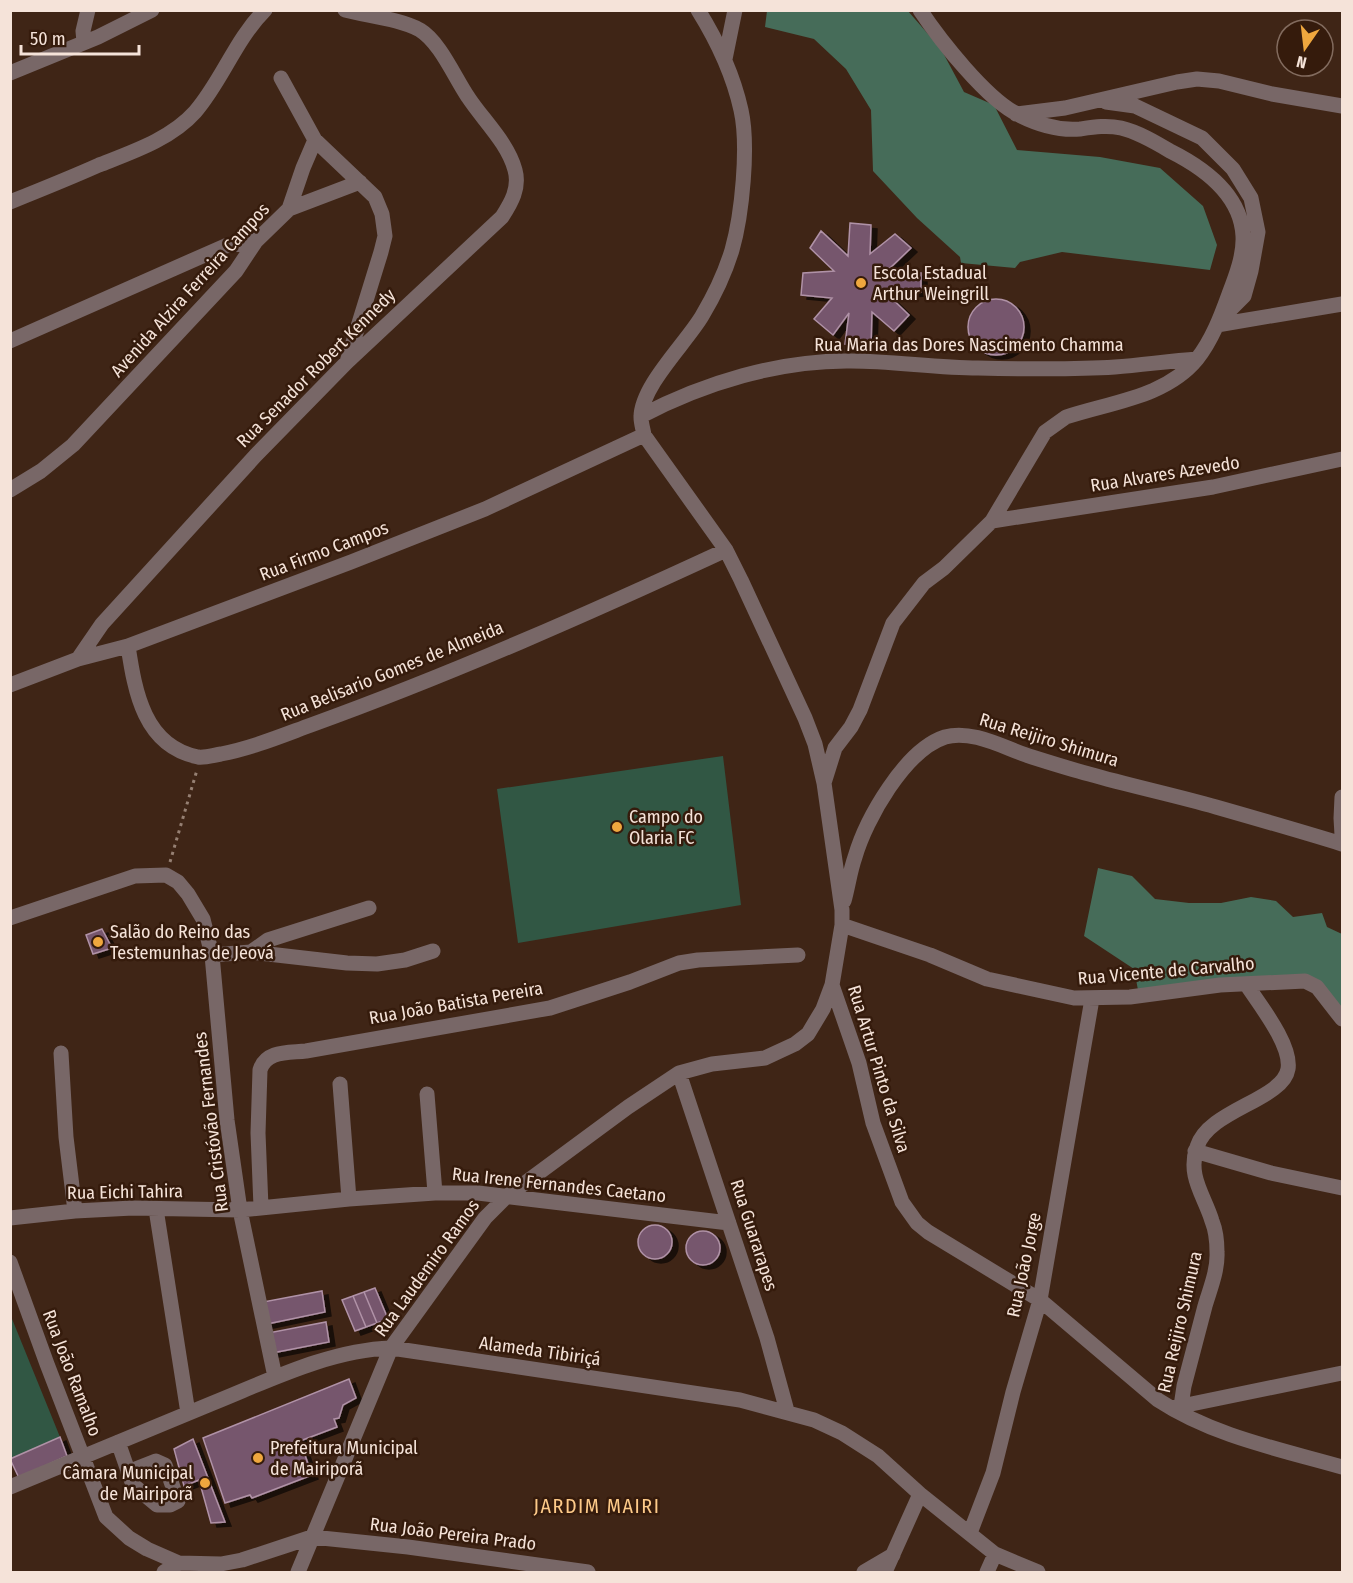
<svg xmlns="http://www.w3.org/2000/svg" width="1353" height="1583" font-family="'Fira Sans Condensed',sans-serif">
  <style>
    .green { fill: #315744 }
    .forest { fill: #466c59 }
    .building { fill: #76566d; stroke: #b092a7; stroke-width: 1.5; filter: url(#shadow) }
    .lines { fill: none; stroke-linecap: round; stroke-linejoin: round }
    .path { stroke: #968073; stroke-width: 3; stroke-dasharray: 3 4.5; stroke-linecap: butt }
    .minor { stroke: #786767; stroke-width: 15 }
    .poi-dot { fill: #efa73e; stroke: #351b0c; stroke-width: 2 }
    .labels { text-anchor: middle; stroke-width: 5; stroke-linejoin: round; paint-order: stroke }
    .poi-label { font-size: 18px; fill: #f5e3d9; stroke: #351b0c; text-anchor: start }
    .street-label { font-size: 18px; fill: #f5e3d9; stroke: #351b0c }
    .neighbourhood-label { font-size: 20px; letter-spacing: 1.5px; fill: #fdca89; stroke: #351b0c }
  </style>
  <defs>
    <filter id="shadow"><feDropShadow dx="6" dy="4" stdDeviation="0" flood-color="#0009"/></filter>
  </defs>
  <rect width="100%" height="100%" fill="#3f2516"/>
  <path class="green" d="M723,756L741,905L518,943L497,789Z
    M10,1314L60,1437L10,1459Z"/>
  <path class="forest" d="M767,11H908L941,49L964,92L994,105L1017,150L1100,157L1160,168L1203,206L1217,245L1210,270L1062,252L1020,262L1015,268L961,263L960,257L917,218L873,171L871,110L846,69L814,39L765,27Z
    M1098,868L1132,876L1155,899L1189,903H1221L1251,897L1276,901L1293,917L1322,913L1327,927L1342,934V1015L1317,985L1138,990L1134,969L1084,936Z"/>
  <path class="building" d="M850,223L871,225L870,254L895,234L911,248L888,270L921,273V292L887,294L909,315L894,331L872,312L871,347L845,344L849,313L833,335L814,319L832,298L801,295L803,273L834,271L810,248L821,231L848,256Z
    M968 327a28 28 0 1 1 56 0a28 28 0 1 1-56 0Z
    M102,929L112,948L93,954L86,935Z
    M638 1242a17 17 0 1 1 34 0a17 17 0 1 1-34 0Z
    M686 1248a17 17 0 1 1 34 0a17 17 0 1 1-34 0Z
    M375,1288L388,1319L377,1323L364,1292Z
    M322,1291L325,1312L267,1324L263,1302Z
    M364,1292L377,1323L366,1327L353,1296Z
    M353,1296L366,1327L355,1331L342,1300Z
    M326,1322L329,1342L272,1353L268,1333Z
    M349,1379L356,1398L343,1405L339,1418L334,1419L337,1427L300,1441L312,1475L252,1498L250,1495L225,1503L203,1438Z
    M60,1437L67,1456L19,1478L10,1459Z
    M193,1439L225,1522L211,1523L199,1480L184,1486L174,1449Z"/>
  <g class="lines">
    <path class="path" d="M170,862L197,770"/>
    <path class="minor" d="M698,10C718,42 733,74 741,110C749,146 742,215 732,250C725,273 714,296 702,316C686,343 641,386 641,417C641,423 643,429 644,435L726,550L741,580L805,718L815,744L824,783L842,910V925L832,985L859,1063L873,1123L902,1202L917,1223L928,1232L1040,1300L1158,1400C1213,1436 1279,1449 1342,1467
      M84,42L83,31L88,10
      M725,59L735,10
      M10,73L98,37L152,10
      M281,78L315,140L375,197L382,214L385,236L381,252L347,362
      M1106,102L1135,106L1202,138L1233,169L1251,198L1258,232L1251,271L1244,296L1223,317
      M1016,114L1065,108L1177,82L1197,79L1219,81L1272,94L1342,106
      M10,202C40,190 70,178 99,165C132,152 171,139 195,112C222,81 235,40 265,10
      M289,209L360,182
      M1217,325L1342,304
      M10,341L225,246L256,241
      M641,416C704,383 779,360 851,361C893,361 936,368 978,368C1024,369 1070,370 1115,367C1142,365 1169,361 1197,359
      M10,490L41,471L73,445L236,271L256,241L289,209L303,168L315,140
      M992,521L1213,487L1342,459
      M128,646C135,692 144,746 198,757C205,758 214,755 221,754C252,748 281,736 311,725C452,674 590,613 726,550
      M78,659L102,624L256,455L347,362L502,217C511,203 520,188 515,170C508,143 483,120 468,97C455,78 440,42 420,30C400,19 368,16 345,10
      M10,685L78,659L128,646L351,562L485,509L644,435
      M824,783L835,748L851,727L860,710L893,623L924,583L944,568L992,521L1045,432L1066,417C1111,402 1166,397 1197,359C1212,340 1221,316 1229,294C1236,276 1244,255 1243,236C1241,195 1204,168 1170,151C1155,142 1138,132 1121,128C1107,125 1094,127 1080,129C1058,131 1039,125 1019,115C987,100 940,40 920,10
      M1342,797L1341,818L1342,835
      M844,901C848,887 850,871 855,857C866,819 905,750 945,737C973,729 1006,749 1032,757C1051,763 1070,769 1089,774C1131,786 1174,795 1216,807C1258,819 1300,831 1342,844
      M10,918L135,876L166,875L178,882L188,894L203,919L212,955L227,1120L240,1210L275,1377
      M842,925L930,955L987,979L1074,998L1130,997L1220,985L1305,981L1317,987L1342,1019
      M251,952L268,940L369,908
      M212,955L251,952L347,963L377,964L405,960L433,951
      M61,1053L66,1137L75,1211
      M679,1073L767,1338L787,1411
      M340,1084L349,1199
      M427,1094L435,1193
      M1195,1151L1271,1173L1342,1188
      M261,1207L258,1133L260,1070C266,1050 289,1053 306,1051L550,1008L630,982L679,963L698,960L798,955
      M156,1209L188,1413
      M10,1218L75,1211L133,1208L240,1210L349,1199L435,1193H478L729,1223
      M10,1262L47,1364L106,1517L129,1538L147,1549L179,1563
      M1181,1406L1184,1386C1191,1359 1198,1333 1205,1306C1210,1289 1218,1270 1217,1252C1217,1242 1216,1231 1212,1221C1204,1195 1187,1176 1197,1147C1208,1110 1283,1100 1288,1069C1292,1045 1259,1004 1246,984
      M1172,1408L1342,1373
      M118,1442L133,1485L157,1505H170L178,1501L165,1465L156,1461L128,1472
      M10,1487C78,1459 146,1431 213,1403C270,1380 330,1350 391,1348L740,1400L814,1420L842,1433L878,1456L920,1494L995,1554L1038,1572
      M970,1533L993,1473L1013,1392L1040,1300L1092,999
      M164,1572L179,1563L221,1564L242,1560L312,1537L408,1547L588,1572
      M298,1572L391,1348L485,1218L506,1197L628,1107L679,1073L712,1064L765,1058L795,1044L808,1034L823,1009L832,985
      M864,1572L893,1555
      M885,1572L920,1494
      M987,1572L995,1554"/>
  </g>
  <g class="poi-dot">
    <circle cx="861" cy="283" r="6"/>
    <circle cx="617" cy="827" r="6"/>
    <circle cx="98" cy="942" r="6"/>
    <circle cx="258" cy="1458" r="6"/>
    <circle cx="205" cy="1483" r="6"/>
  </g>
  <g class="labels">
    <g class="poi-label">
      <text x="873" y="279">Escola Estadual<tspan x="873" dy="21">Arthur Weingrill</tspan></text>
      <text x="629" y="823">Campo do<tspan x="629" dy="21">Olaria FC</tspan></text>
      <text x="110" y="938">Salão do Reino das<tspan x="110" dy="21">Testemunhas de Jeová</tspan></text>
      <text x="270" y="1454">Prefeitura Municipal<tspan x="270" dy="21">de Mairiporã</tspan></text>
      <text x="193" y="1479" text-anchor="end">Câmara Municipal<tspan x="193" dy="21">de Mairiporã</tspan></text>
    </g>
    <g class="street-label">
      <text transform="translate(190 290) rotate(-48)" y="6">Avenida Alzira Ferreira Campos</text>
      <text x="969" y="351">Rua Maria das Dores Nascimento Chamma</text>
      <text transform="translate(316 368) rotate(-45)" y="6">Rua Senador Robert Kennedy</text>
      <text transform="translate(1165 474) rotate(-9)" y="6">Rua Alvares Azevedo</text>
      <text transform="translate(324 551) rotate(-21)" y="6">Rua Firmo Campos</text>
      <text transform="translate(392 671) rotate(-22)" y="6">Rua Belisario Gomes de Almeida</text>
      <text transform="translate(1049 740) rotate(17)" y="6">Rua Reijiro Shimura</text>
      <text transform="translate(1166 971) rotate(-5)" y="6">Rua Vicente de Carvalho</text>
      <text transform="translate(456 1003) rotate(-10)" y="6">Rua João Batista Pereira</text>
      <text transform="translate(879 1069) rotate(73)" y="6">Rua Artur Pinto da Silva</text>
      <text transform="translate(211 1122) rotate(-97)" y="6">Rua Cristóvão Fernandes</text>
      <text transform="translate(559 1185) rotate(6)" y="6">Rua Irene Fernandes Caetano</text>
      <text transform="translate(125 1192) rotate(-1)" y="6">Rua Eichi Tahira</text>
      <text transform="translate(754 1235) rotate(72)" y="6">Rua Guararapes</text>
      <text transform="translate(1024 1265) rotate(-78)" y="6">Rua João Jorge</text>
      <text transform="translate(427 1268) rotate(-54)" y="6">Rua Laudemiro Ramos</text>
      <text transform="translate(1180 1322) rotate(-77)" y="6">Rua Reijiro Shimura</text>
      <text transform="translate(540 1351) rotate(8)" y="6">Alameda Tibiriçá</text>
      <text transform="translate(72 1373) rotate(69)" y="6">Rua João Ramalho</text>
      <text transform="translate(453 1534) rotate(7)" y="6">Rua João Pereira Prado</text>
    </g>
    <g class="neighbourhood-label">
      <text x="597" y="1513">JARDIM MAIRI</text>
    </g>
  </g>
  <rect width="1353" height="1583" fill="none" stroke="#f5e3d9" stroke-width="24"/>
  <g transform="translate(1305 48) rotate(194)"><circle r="28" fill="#351b0c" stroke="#826b5e" stroke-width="1.5"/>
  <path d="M0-4.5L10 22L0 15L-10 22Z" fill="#efa73e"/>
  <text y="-9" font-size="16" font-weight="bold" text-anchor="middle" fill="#f5e3d9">N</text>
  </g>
  <path d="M21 45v9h118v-9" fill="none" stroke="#f5e3d9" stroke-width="3"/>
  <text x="30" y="45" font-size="18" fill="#f5e3d9" stroke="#351b0c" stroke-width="4.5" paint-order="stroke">50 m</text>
</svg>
